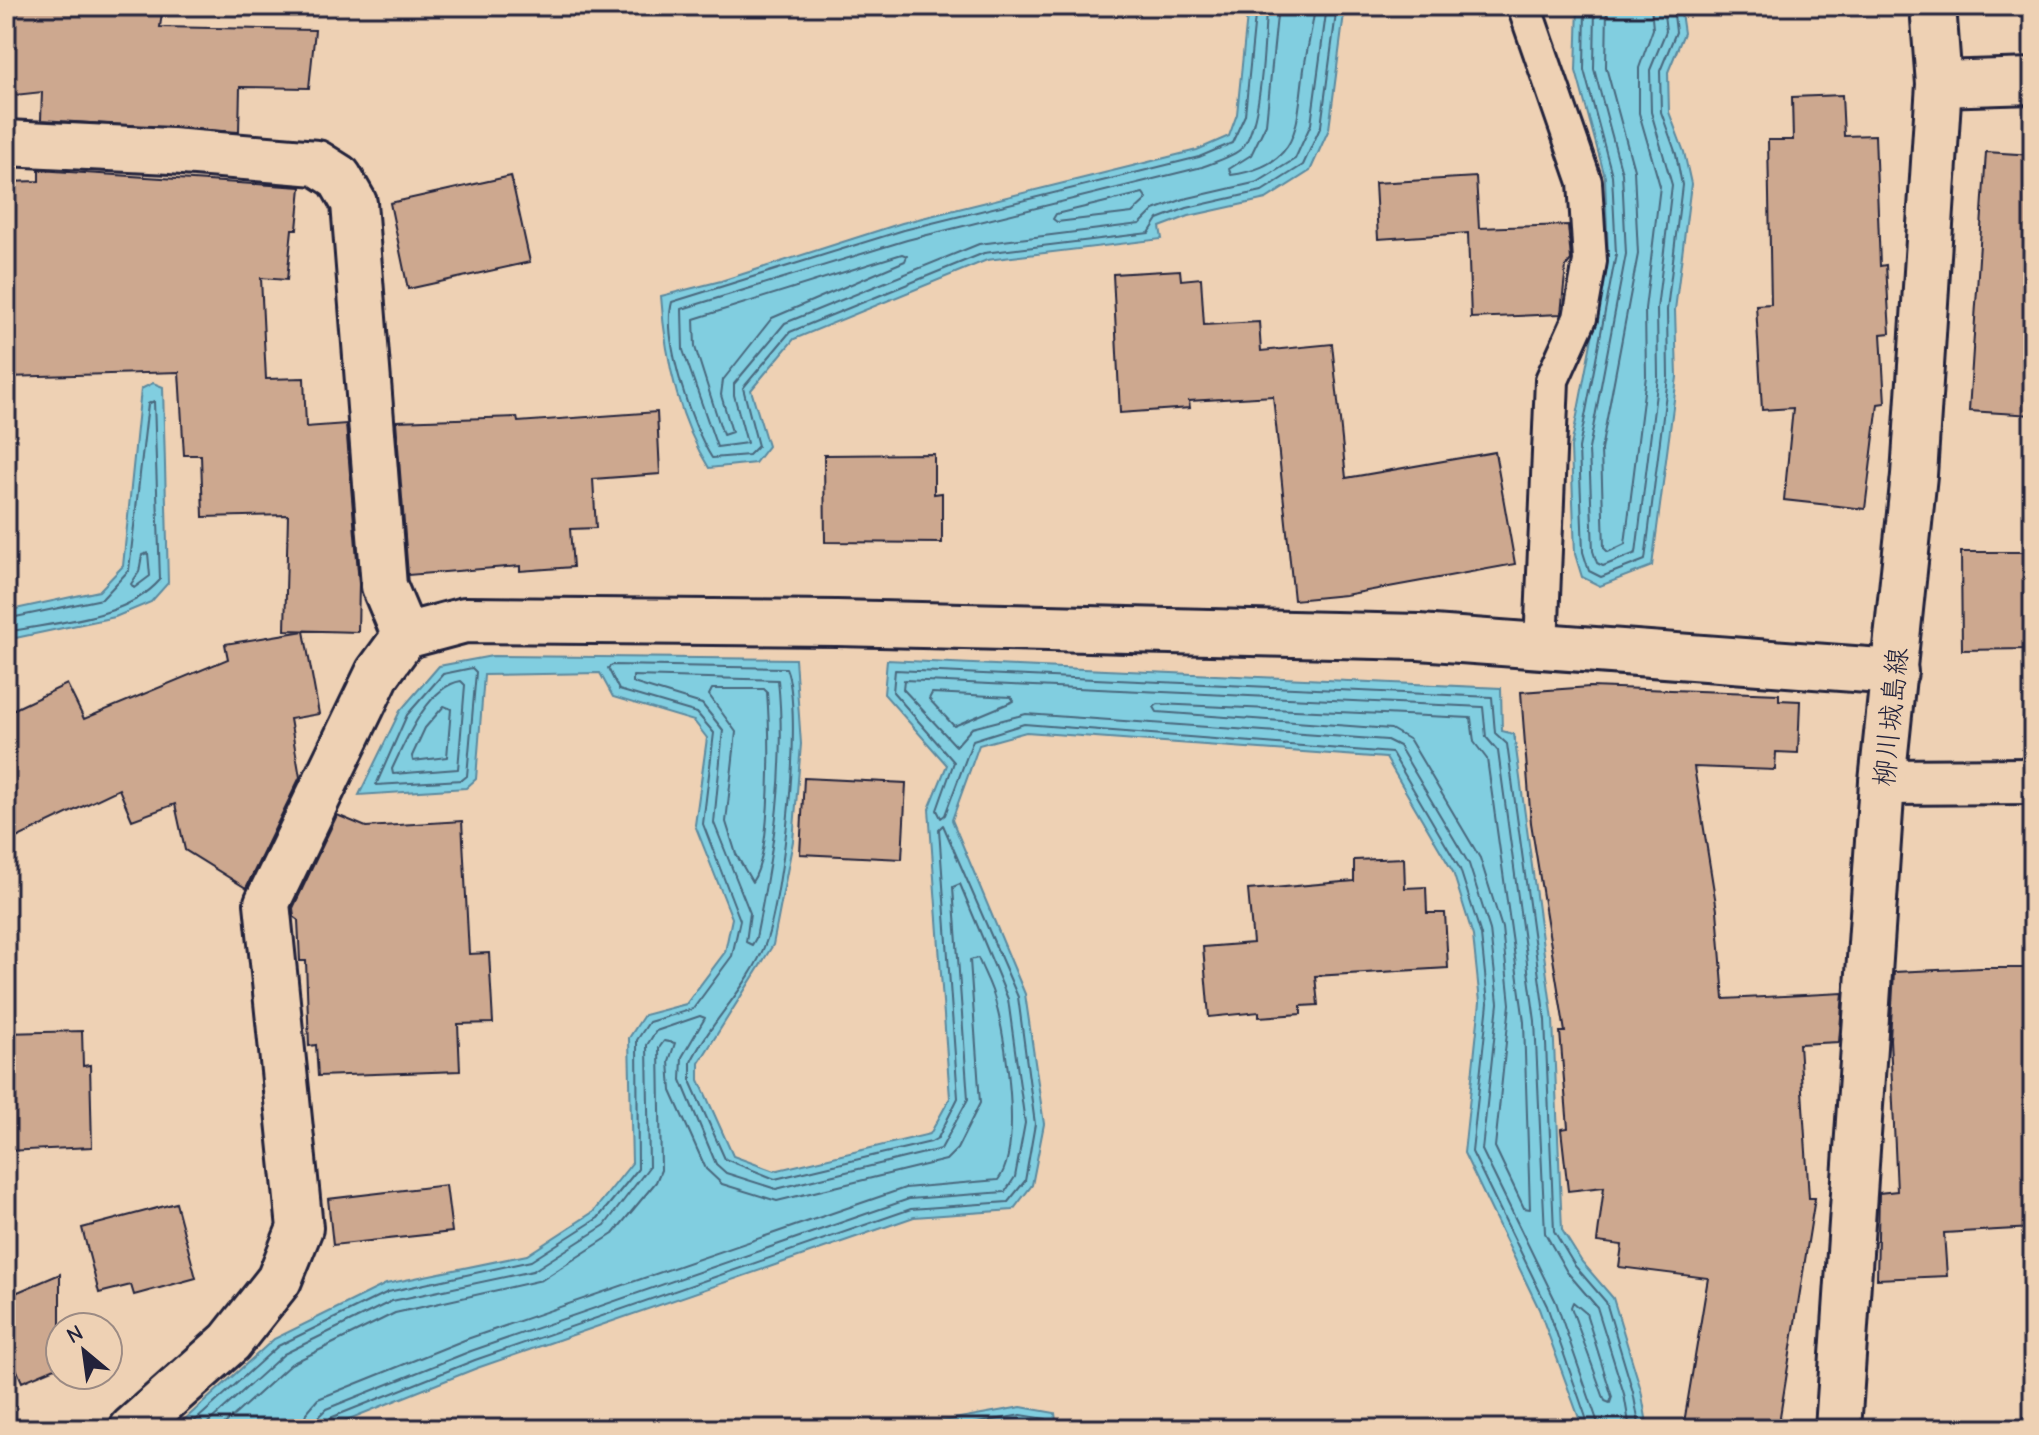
<svg xmlns="http://www.w3.org/2000/svg" width="2039" height="1435" font-family="'Comic Neue','Klee One',sans-serif">
  <style>
    .water { fill: #81cee0; stroke: #5b899e; stroke-width: 2 }
    .lines { fill: none; stroke-linecap: round; stroke-linejoin: round }
    .shore { stroke: #48677d; stroke-width: 2 }
    .building { fill: #cda88f; stroke: #22223b; stroke-width: 2 }
    .service-casing { stroke: #22223b; stroke-width: 38 }
    .minor-casing { stroke: #22223b; stroke-width: 50 }
    .secondary-casing { stroke: #22223b; stroke-width: 50 }
    .service { stroke: #eed1b4; stroke-width: 32 }
    .minor { stroke: #eed1b4; stroke-width: 44 }
    .secondary { stroke: #eed1b4; stroke-width: 44 }
    .labels { text-anchor: middle; stroke-width: 6; stroke-linejoin: round; paint-order: stroke }
    .street-label { font-size: 28px; fill: #22223b; stroke: #eed1b4 }
  </style>
  <rect width="100%" height="100%" fill="#eed1b4"/>
  <filter id="ink" filterUnits="userSpaceOnUse"><feTurbulence type="fractalNoise" baseFrequency=".0125" numOctaves="2"/><feDisplacementMap in="SourceGraphic" scale="16" xChannelSelector="R" yChannelSelector="G"/><feConvolveMatrix kernelMatrix="1 2 1 2 8 2 1 2 1" color-interpolation-filters="sRGB"/></filter>
  <g filter="url(#ink)">
    <path class="water" d="M1248,6H1345L1329,129L1310,171L1266,199L1189,216L1160,227L1162,239L987,260L794,339L751,390L768,446L755,463L709,468C677,417 665,355 661,296L721,281L902,223L1197,150L1229,136L1237,114Z
      M1578,6H1680L1684,33L1668,72L1669,112L1684,152L1691,184L1675,310L1677,377L1652,566L1600,586L1582,577L1575,554L1571,447L1608,254L1605,177L1576,71Z
      M153,383L163,387L168,583L151,602L115,617L6,640V611L99,591L123,566L141,389Z
      M492,656L795,659L801,744L793,841L773,945L699,1063V1080L733,1156L774,1171L930,1134L950,1098L929,809L947,765L884,694L887,660L1501,688L1502,731L1514,734L1553,1020L1562,1230L1582,1262L1613,1298L1641,1390L1648,1429H1583L1539,1309L1464,1153L1480,1002L1473,936L1453,872L1386,758L1026,732L979,745L952,820L1025,994L1044,1124L1032,1185L1013,1210L914,1217L477,1368L324,1429H174L274,1339L386,1284L527,1255L593,1212L632,1163L629,1038L644,1015L686,1004L725,952L732,918L695,825L707,738L694,721L613,697L600,673L484,675L476,779L466,788L359,795L400,711L439,666Z
      M1021,1407L1055,1413L1057,1429H925L932,1423Z"/>
    <g class="lines">
      <path class="shore" d="M1256,6L1245,115L1232,143L1199,157L904,230L672,302C662,339 691,425 712,458L749,455L758,446L743,388L790,332L984,253L1149,233L1158,219L1187,208L1262,191L1303,165L1321,126L1337,6
        M1266,6C1265,37 1262,126 1242,148C1233,157 1214,162 1202,167L907,240L682,309L683,350L717,447L747,443L734,395V384L785,323L979,244L1140,224L1154,210L1184,199L1258,182L1295,159L1311,124L1327,6
        M1278,6L1266,124L1251,155L1229,169L1231,175C1302,165 1296,125 1304,69C1307,48 1313,27 1315,6
        M1585,6L1584,70L1612,175L1616,254L1579,448L1583,552L1589,571L1601,577L1645,560L1668,377L1667,310L1682,185L1676,154L1661,112L1660,71L1676,32L1673,6
        M1595,6L1594,69L1622,173L1626,254L1589,449L1593,551L1597,563L1603,566L1636,553L1658,377L1657,309L1672,185L1651,112L1650,70L1666,31L1663,6
        M1607,6L1606,67L1634,170L1638,254L1601,450L1604,548L1608,552L1625,544L1646,376L1645,309L1660,186L1639,113V68L1653,29L1651,6
        M1143,193L1147,199L1132,213L1057,222L1053,219L1056,214Z
        M902,254L907,256L905,261L772,318L723,380L721,395L732,432L723,435L695,347L694,319Z
        M148,553L150,576L134,588L131,584L139,572L142,555Z
        M6,619L102,599L129,570L148,404L154,401L160,580C125,620 55,622 6,632
        M472,668L476,672L467,776L462,780L376,785L407,715L443,674Z
        M633,676L778,680C787,768 773,852 756,938L752,945L746,942L750,913L714,823L723,730L702,704L633,683Z
        M461,681L465,685L458,769L393,774L392,769C405,742 428,686 461,681Z
        M712,689H764L767,692C770,730 773,853 752,882L736,854L726,822L736,732L709,695Z
        M932,693L1011,697L1014,701L954,726L929,699Z
        M1158,704L1471,718L1474,742L1487,759L1524,1022L1530,1209L1524,1208L1495,1147L1510,1004L1502,928L1480,858L1410,740L1391,729L1157,712L1154,707Z
        M444,706L451,709L447,757L413,761L412,756L425,728Z
        M1573,1302L1586,1313L1612,1397L1610,1403L1605,1401L1571,1307Z
        M186,1429L278,1346L388,1292L531,1261L598,1218L638,1169L637,1040L649,1022L693,1009L732,956L740,920L703,824L714,733L697,713L619,690L608,668L612,665L786,668C804,712 783,894 766,942C750,986 711,1020 691,1062V1083L725,1159L775,1179L931,1142L938,1138L958,1098L939,829L943,825L1018,997L1035,1124L1025,1181L1008,1202L911,1209L475,1360L330,1418L325,1429
        M201,1429L284,1354L392,1301L533,1271L605,1225L649,1167L647,1045L656,1031L700,1016L705,1018L682,1057L681,1080L716,1164L726,1173L776,1189L941,1149L968,1099L953,887L960,884L1008,999L1025,1123L1015,1177L1005,1192L909,1199L471,1351L326,1409L318,1417L315,1429
        M219,1429L291,1364L395,1313L542,1280L613,1234L656,1182L661,1170L659,1048L664,1041L675,1043L669,1061L671,1091L706,1169L722,1184L777,1201L946,1160L957,1149L980,1103L970,960L978,958C984,973 993,988 996,1004C1006,1043 1023,1148 998,1180L905,1188L467,1339L318,1399L306,1413L303,1429
        M945,1429L1021,1415L1046,1419L1049,1429
        M1590,1429L1547,1306L1472,1152L1488,1003L1481,935L1460,869L1392,753L1024,724L973,740L945,815L941,818L937,810L954,762L893,692L895,670L1492,697L1495,733L1507,744L1545,1020L1554,1231L1575,1266L1606,1302L1633,1392L1640,1429
        M1600,1429L1556,1302L1482,1150L1498,1003L1490,930L1469,864L1399,746L1387,740L1026,714L972,728L956,746L903,689L904,680L1483,707L1486,737L1498,751L1535,1021L1545,1233L1567,1272L1597,1307L1624,1394L1630,1429"/>
    </g>
    <path class="building" d="M6,6H163L160,27L315,30L309,88L240,87L239,132L41,120L42,92L6,96Z
      M1842,95L1844,136L1875,135L1880,266L1886,265L1890,333L1881,334L1885,403L1878,404L1865,509L1784,500L1793,408L1762,410L1756,305L1771,304L1768,140H1793L1792,97Z
      M1986,152L2033,155V415L1969,411Z
      M39,170L301,187L297,229H292L287,280L261,278L266,379L304,378L306,427L346,424L359,584L358,632L285,630L288,515L203,517L201,455H184L179,372L6,377V182L39,181Z
      M511,176L530,262L408,289L390,203Z
      M1476,177L1479,228L1568,225L1571,260L1566,266L1561,314L1471,318L1468,233L1378,239L1375,183Z
      M1180,270L1181,280L1201,278L1204,325L1259,322L1261,351L1332,344L1346,478L1495,452L1515,564L1345,595L1294,600L1273,396L1189,401L1190,408L1120,413L1113,274Z
      M657,412L660,474L593,479L596,528L570,529L573,567L520,571V566L408,575L396,421L517,417L518,422Z
      M934,454V494L942,493V543L825,542L824,455Z
      M1961,552H2026V649L1962,650Z
      M304,631L319,714L290,719L300,777L246,888L185,850L175,804L132,820L119,789L6,843V713L67,684L84,719L228,659L225,644Z
      M1590,687L1779,694V700L1800,701L1798,753L1776,752L1775,770L1694,767L1717,910L1724,999L1843,993L1839,1042L1799,1044L1809,1198H1815L1778,1429H1683L1708,1278L1619,1267L1622,1245L1597,1242L1604,1187L1568,1191L1561,1129L1568,1128L1560,1032H1565L1531,823L1521,692Z
      M804,778L906,783L902,859L800,854Z
      M337,815L366,827L462,821L469,954L489,953L493,1023L458,1024L460,1071L318,1076L316,1045L309,1046L306,961H300L298,920L294,917L293,908Z
      M1404,858L1405,888L1426,887L1427,913H1445L1448,968L1315,976L1318,1005L1301,1006V1014L1259,1017V1012L1209,1017L1203,947L1253,943L1248,890L1354,881V860Z
      M1981,968H2033V1228L1944,1233L1947,1276L1877,1279L1879,1193L1897,1191L1890,1039L1894,972Z
      M82,1031L83,1066L90,1065L92,1147L6,1151V1033Z
      M446,1185L452,1232L333,1245L328,1199Z
      M176,1203L196,1278L134,1295L131,1285L99,1293L82,1228Z
      M60,1274V1366L22,1382L6,1345V1297Z"/>
    <g class="lines">
      <g class="service-casing">
        <path id="service" d="M1524,6L1585,182L1590,261L1580,318L1552,380L1541,646"/>
      </g>
      <g class="minor-casing">
        <path id="minor" d="M1939,84L2033,81
          M6,143L171,151L317,163L339,177L354,203L384,586L405,636
          M1882,782L2033,781
          M132,1429L230,1342L279,1280L300,1228L267,903L378,673L405,636L465,620L837,623L1419,637L1895,672"/>
      </g>
      <g class="secondary-casing">
        <path id="secondary" d="M1838,1429L1882,782L1914,475L1939,84L1933,6"/>
      </g>
      <use href="#service" class="service"/>
      <use href="#minor" class="minor"/>
      <use href="#secondary" class="secondary"/>
    </g>
  </g>
  <g class="labels">
    <g class="street-label">
      <text transform="translate(1890 717) rotate(-84)" y="10">柳川城島線</text>
    </g>
  </g>
  <rect width="2039" height="1435" fill="none" stroke="#eed1b4" stroke-width="32"/>
  <rect x="16" y="16" width="2007" height="1403" fill="none" stroke="#22223b" stroke-width="3" filter="url(#ink)"/>
  <g transform="translate(84 1351) rotate(331)"><circle r="38" fill="#eed1b4" stroke="#9c8b84" stroke-width="2"/>
  <path d="M0-6L14 30L0 20L-14 30Z" fill="#22223b"/>
  <text y="-12" font-size="22" font-weight="bold" text-anchor="middle" fill="#22223b">N</text>
  </g>
</svg>
